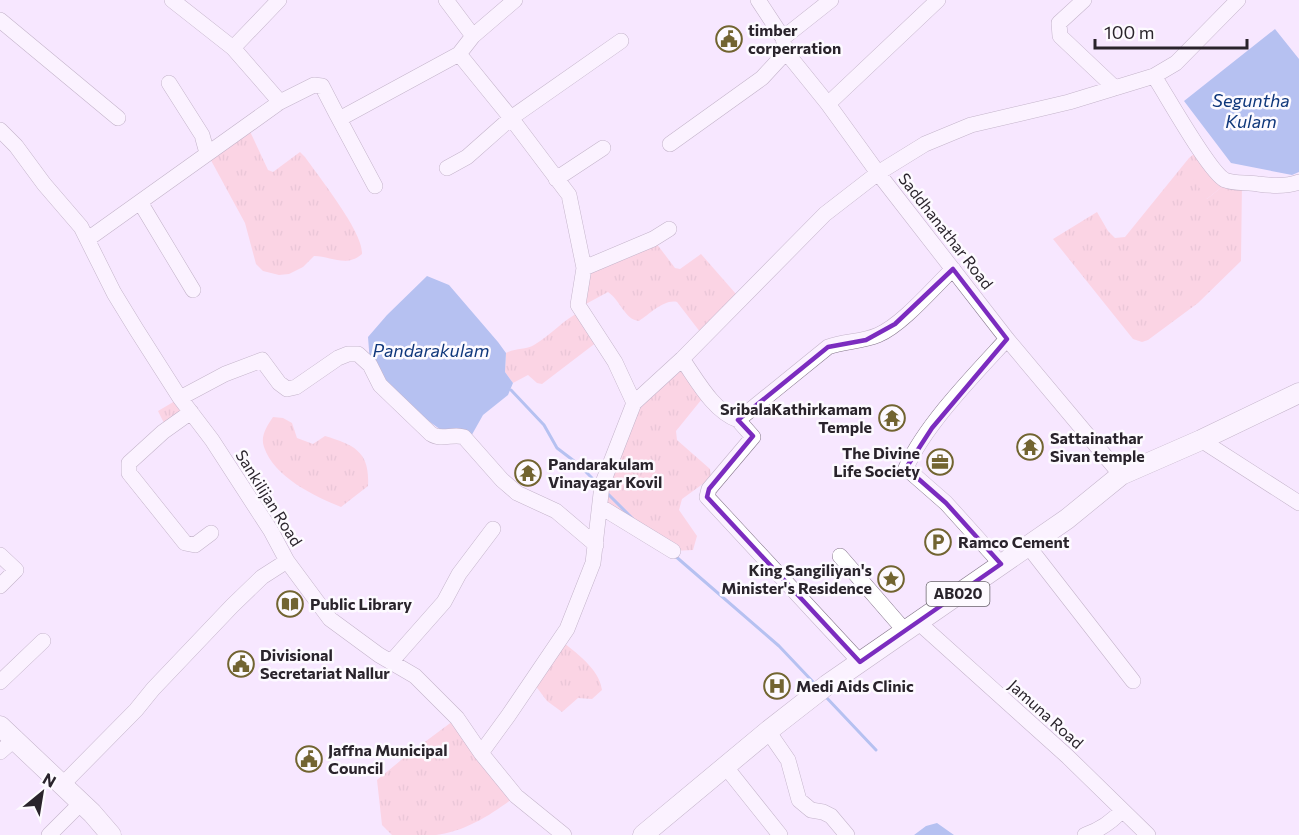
<svg xmlns="http://www.w3.org/2000/svg" width="1299" height="835" font-family="Commissioner,sans-serif">
  <style>
    .grass { fill: url(#grass-tufts) }
    .garden { fill: #ffbcc4 }
    .water { fill: #6693e0 }
    .lines { fill: none; stroke-linecap: round; stroke-linejoin: round }
    .stream { stroke: #6693e0; stroke-width: 3 }
    .minor-casing { stroke: #85768b; stroke-width: 16 }
    .major-casing { stroke: #85768b; stroke-width: 21 }
    .minor { stroke: #fff; stroke-width: 15 }
    .major { stroke: #fff; stroke-width: 20 }
    .marked { fill: none; stroke: #7b2cbf; stroke-width: 4.5; stroke-linejoin: round }
    .labels { text-anchor: middle; stroke-width: 5; stroke-linejoin: round; paint-order: stroke }
    .shield { fill: #fdfaff; stroke: #69646b; stroke-width: 1.5 }
    .shield-label { font-size: 15px; font-weight: bold; fill: #2a242c }
    .poi-label { font-size: 16px; font-weight: bold; fill: #2a242c; stroke: #fdfaff; text-anchor: start }
    .street-label { font-size: 16px; fill: #2a242c; stroke: #fdfaff }
    .water-label { font-size: 18px; font-style: italic; fill: #0f377b; stroke: #fdfaff }
  </style>
  <defs>
    <pattern id="grass-tufts" width="24" height="20" patternUnits="userSpaceOnUse" patternTransform="scale(1.5)"><rect width="24" height="20" fill="#ffbcc4"/><path d="M3 7l-1-3M5 7V3M7 7l1-3M15 17l-1-3M17 17v-4M19 17l1-3" fill="none" stroke="#dba1a9"/></pattern>
  </defs>
  <rect width="100%" height="100%" fill="#f7e7ff"/>
  <path class="grass" d="M247,125L268,170L273,172L300,152L305,157C319,177 364,233 362,254C346,268 331,256 314,256L303,267L289,274L279,275L263,271L256,264L245,223L207,153Z
    M1200,149L1207,199L1229,181L1242,182L1241,261L1198,303L1148,340L1142,342L1133,339L1053,239L1097,212L1108,231L1115,238L1125,237L1189,158Z
    M653,239L675,268L680,269L701,254L736,294L704,337L677,302C664,299 650,314 639,321C625,320 620,300 608,292L584,305V269Z
    M581,311L597,342L542,384L537,383L528,375L513,383L505,372L506,353C515,348 526,350 534,345C551,335 563,320 581,311Z
    M682,359L706,394L676,431L677,440L710,469L711,478L682,499L679,510L697,536L693,550L673,551L601,507L634,403Z
    M180,398L191,412L164,423L158,411Z
    M273,417L283,418L292,423L297,438L313,444L325,436C355,445 370,452 368,486L341,507C314,496 274,477 264,447C260,436 267,426 273,417Z
    M559,639C576,653 599,668 602,690L592,699L578,698L562,712L547,701L538,689L531,682Z
    M457,718L516,796C494,813 465,832 436,835C422,835 406,835 392,835L382,825L377,780L406,756Z"/>
  <path class="garden" d="M1204,157L1229,181L1207,199L1187,170Z"/>
  <path class="water" d="M1275,29L1299,59V172L1292,175L1231,163L1184,101Z
    M427,276L449,285L498,342L506,353L505,372L513,383L508,395L483,415L465,447L420,415L371,376L368,337L387,315Z
    M937,823L954,835H914L926,826Z"/>
  <g class="lines">
    <path class="stream" d="M511,390L544,425L557,448L578,464L597,483
      M606,492L633,519
      M674,555L779,646L815,684
      M825,696L876,750"/>
    <g class="minor-casing">
      <path id="minor" d="M172,0L233,48L280,102
        M446,0L473,36
        M758,0L783,38L786,52L828,104L878,173L1007,339L1121,475
        M1084,0L1059,23L1060,36L1115,88
        M0,20L118,118
        M783,38L831,0
        M233,48L279,0
        M459,54L511,118L569,195L584,268L578,305L615,362L634,403L602,485L593,563L567,629L508,716L481,753
        M1154,76C1167,96 1209,172 1225,180C1234,184 1248,182 1258,184C1272,186 1286,187 1299,182
        M169,83L202,135L207,153
        M828,104L938,0
        M337,115L375,186
        M0,130L16,146L44,184L81,227L114,293L136,329L180,398L212,440L271,531L287,561L330,619L379,655L415,676L457,718L481,753L516,796L564,835
        M670,144L762,78L786,52
        M447,168L467,157L511,118L621,41
        M556,179L603,148
        M140,202L193,290
        M88,239L280,102L314,85L322,86L337,115L343,117L459,54L473,36L515,0
        M584,268L653,239L669,229
        M682,359C697,380 713,411 738,420L828,347C844,341 862,342 878,335C902,325 933,288 953,269
        M180,398L225,374L262,360L279,383L287,389L296,387L338,358L348,354H358L370,365L380,385L431,434C442,441 453,433 464,437L502,480L517,493L556,511L596,545
        M634,403L682,359L825,214L878,173L925,144L971,125L1069,102L1154,76L1176,63L1238,0
        M191,412L163,432L129,463V473L185,543L195,545L211,533
        M738,420L753,437L709,489L707,497L860,662
        M1201,440L1299,503
        M601,507L673,551
        M1028,546L1133,681
        M0,555L16,570L0,586
        M840,556L905,631
        M1001,564L946,503L906,468C925,425 974,375 1007,339
        M918,622L1067,756L1148,835
        M391,662L444,602L459,574L493,529
        M0,682L43,641
        M768,731L788,760L799,800L811,810L823,812L831,816L847,835
        M0,752L16,738
        M725,766L780,835
        M62,785L136,710L153,689L232,606L262,577L287,561
        M49,835L81,803
        M1085,835C1099,830 1112,822 1122,810"/>
    </g>
    <g class="major-casing">
      <path id="major" d="M0,726L92,813L111,835
        M643,835L768,731L827,685L1067,519L1121,475L1201,440L1299,393"/>
    </g>
    <use href="#minor" class="minor"/>
    <use href="#major" class="major"/>
  </g>
  <path d="M0 0H1299V835H0ZM953,269L1007,339L932,428L906,468L946,503L1001,564L860,662L707,497L709,489L753,436L738,420L828,347L866,340L895,324Z" fill="#f7e7ff" fill-opacity=".55" fill-rule="evenodd"/>
  <path class="marked" d="M953,269L1007,339L932,428L906,468L946,503L1001,564L860,662L707,497L709,489L753,436L738,420L828,347L866,340L895,324Z"/>
  <defs>
    <g id="civic-ring" transform="scale(1.35)"><circle r="9.5" fill="#fdfaff" stroke="#726431" stroke-width="1.5"/><path d="M-.6-6.5H3V-4.5H.6V-3L4-1V1h2V6H-6V1h2V-1L-.6-3ZM-1.2 2.5V6h2.4V2.5Z" fill="#726431"/></g>
    <g id="temple-ring" transform="scale(1.35)"><circle r="9.5" fill="#fdfaff" stroke="#726431" stroke-width="1.5"/><path d="M0-6L5-2H3V0L6.5 2.5H4V6H1.5V3h-3V6H-4V2.5H-6.5L-3 0V-2H-5Z" fill="#726431"/></g>
    <g id="office-ring" transform="scale(1.35)"><circle r="9.5" fill="#fdfaff" stroke="#726431" stroke-width="1.5"/><path d="M-6-3h4V-5.5h4V-3h4V5H-6ZM-1-4.5V-3h2v-1.5ZM-6 0V1H6V0Z" fill="#726431"/></g>
    <g id="parking-ring" transform="scale(1.35)"><circle r="9.5" fill="#fdfaff" stroke="#726431" stroke-width="1.5"/><path d="M-3.5-5.5H1a3.5 3.5 0 0 1 0 7H-1V5.5H-3.5ZM-1-3.4V-.6H.8a1.4 1.4 0 0 0 0-2.8Z" fill="#726431"/></g>
    <g id="sight-ring" transform="scale(1.35)"><circle r="9.5" fill="#fdfaff" stroke="#726431" stroke-width="1.5"/><path d="M0-6L1.8-2.2L6-1.7L2.9 1.2L3.7 5.4L0 3.3L-3.7 5.4L-2.9 1.2L-6-1.7L-1.8-2.2Z" fill="#726431"/></g>
    <g id="library-ring" transform="scale(1.35)"><circle r="9.5" fill="#fdfaff" stroke="#726431" stroke-width="1.5"/><path d="M-6-4Q-3-5.5-.7-3.5V5Q-3 3-6 4ZM6-4Q3-5.5 .7-3.5V5Q3 3 6 4Z" fill="#726431"/></g>
    <g id="hospital-ring" transform="scale(1.35)"><circle r="9.5" fill="#fdfaff" stroke="#726431" stroke-width="1.5"/><path d="M-5-5h3v3.5h4V-5h3V5h-3V1.5h-4V5h-3Z" fill="#726431"/></g>
  </defs>
  <g fill-rule="evenodd">
    <use href="#civic-ring" x="729" y="39"/>
    <use href="#temple-ring" x="892" y="418"/>
    <use href="#temple-ring" x="1030" y="447"/>
    <use href="#office-ring" x="940" y="462"/>
    <use href="#temple-ring" x="528" y="473"/>
    <use href="#parking-ring" x="938" y="542"/>
    <use href="#sight-ring" x="891" y="579"/>
    <use href="#library-ring" x="290" y="604"/>
    <use href="#civic-ring" x="241" y="664"/>
    <use href="#hospital-ring" x="777" y="686"/>
    <use href="#civic-ring" x="309" y="759"/>
  </g>
  <g class="labels">
    <rect class="shield" x="926.5" y="582" width="63" height="24" rx="4.5"/>
    <g class="shield-label">
      <text x="958" y="599">AB020</text>
    </g>
    <g class="poi-label">
      <text x="748" y="36">timber<tspan x="748" dy="18">corperration</tspan></text>
      <text x="872" y="415" text-anchor="end">SribalaKathirkamam<tspan x="872" dy="18">Temple</tspan></text>
      <text x="1050" y="444">Sattainathar<tspan x="1050" dy="18">Sivan temple</tspan></text>
      <text x="920" y="459" text-anchor="end">The Divine<tspan x="920" dy="18">Life Society</tspan></text>
      <text x="548" y="470">Pandarakulam<tspan x="548" dy="18">Vinayagar Kovil</tspan></text>
      <text x="958" y="548">Ramco Cement</text>
      <text x="872" y="576" text-anchor="end">King Sangiliyan's<tspan x="872" dy="18">Minister's Residence</tspan></text>
      <text x="310" y="610">Public Library</text>
      <text x="260" y="661">Divisional<tspan x="260" dy="18">Secretariat Nallur</tspan></text>
      <text x="796" y="692">Medi Aids Clinic</text>
      <text x="328" y="756">Jaffna Municipal<tspan x="328" dy="18">Council</tspan></text>
    </g>
    <g class="street-label">
      <text transform="translate(946 231) rotate(52)" y="6">Saddhanathar Road</text>
      <text transform="translate(269 498) rotate(58)" y="6">Sankilijan Road</text>
      <text transform="translate(1046 714) rotate(42)" y="6">Jamuna Road</text>
    </g>
    <g class="water-label">
      <text x="1251" y="107">Seguntha<tspan x="1251" dy="21">Kulam</tspan></text>
      <text x="431" y="357">Pandarakulam</text>
    </g>
  </g>
  <g transform="translate(42 793) rotate(30)" stroke="#fdfaff" stroke-width="4.5" paint-order="stroke">
  <path d="M0-4.5L10 22L0 15L-10 22Z" fill="#2a242c"/>
  <text y="-9" font-size="16" font-weight="bold" text-anchor="middle" fill="#2a242c">N</text>
  </g>
  <path d="M1095 39v9h152v-9" fill="none" stroke="#2a242c" stroke-width="3"/>
  <text x="1104" y="39" font-size="18" fill="#2a242c" stroke="#fdfaff" stroke-width="4.5" paint-order="stroke">100 m</text>
</svg>
